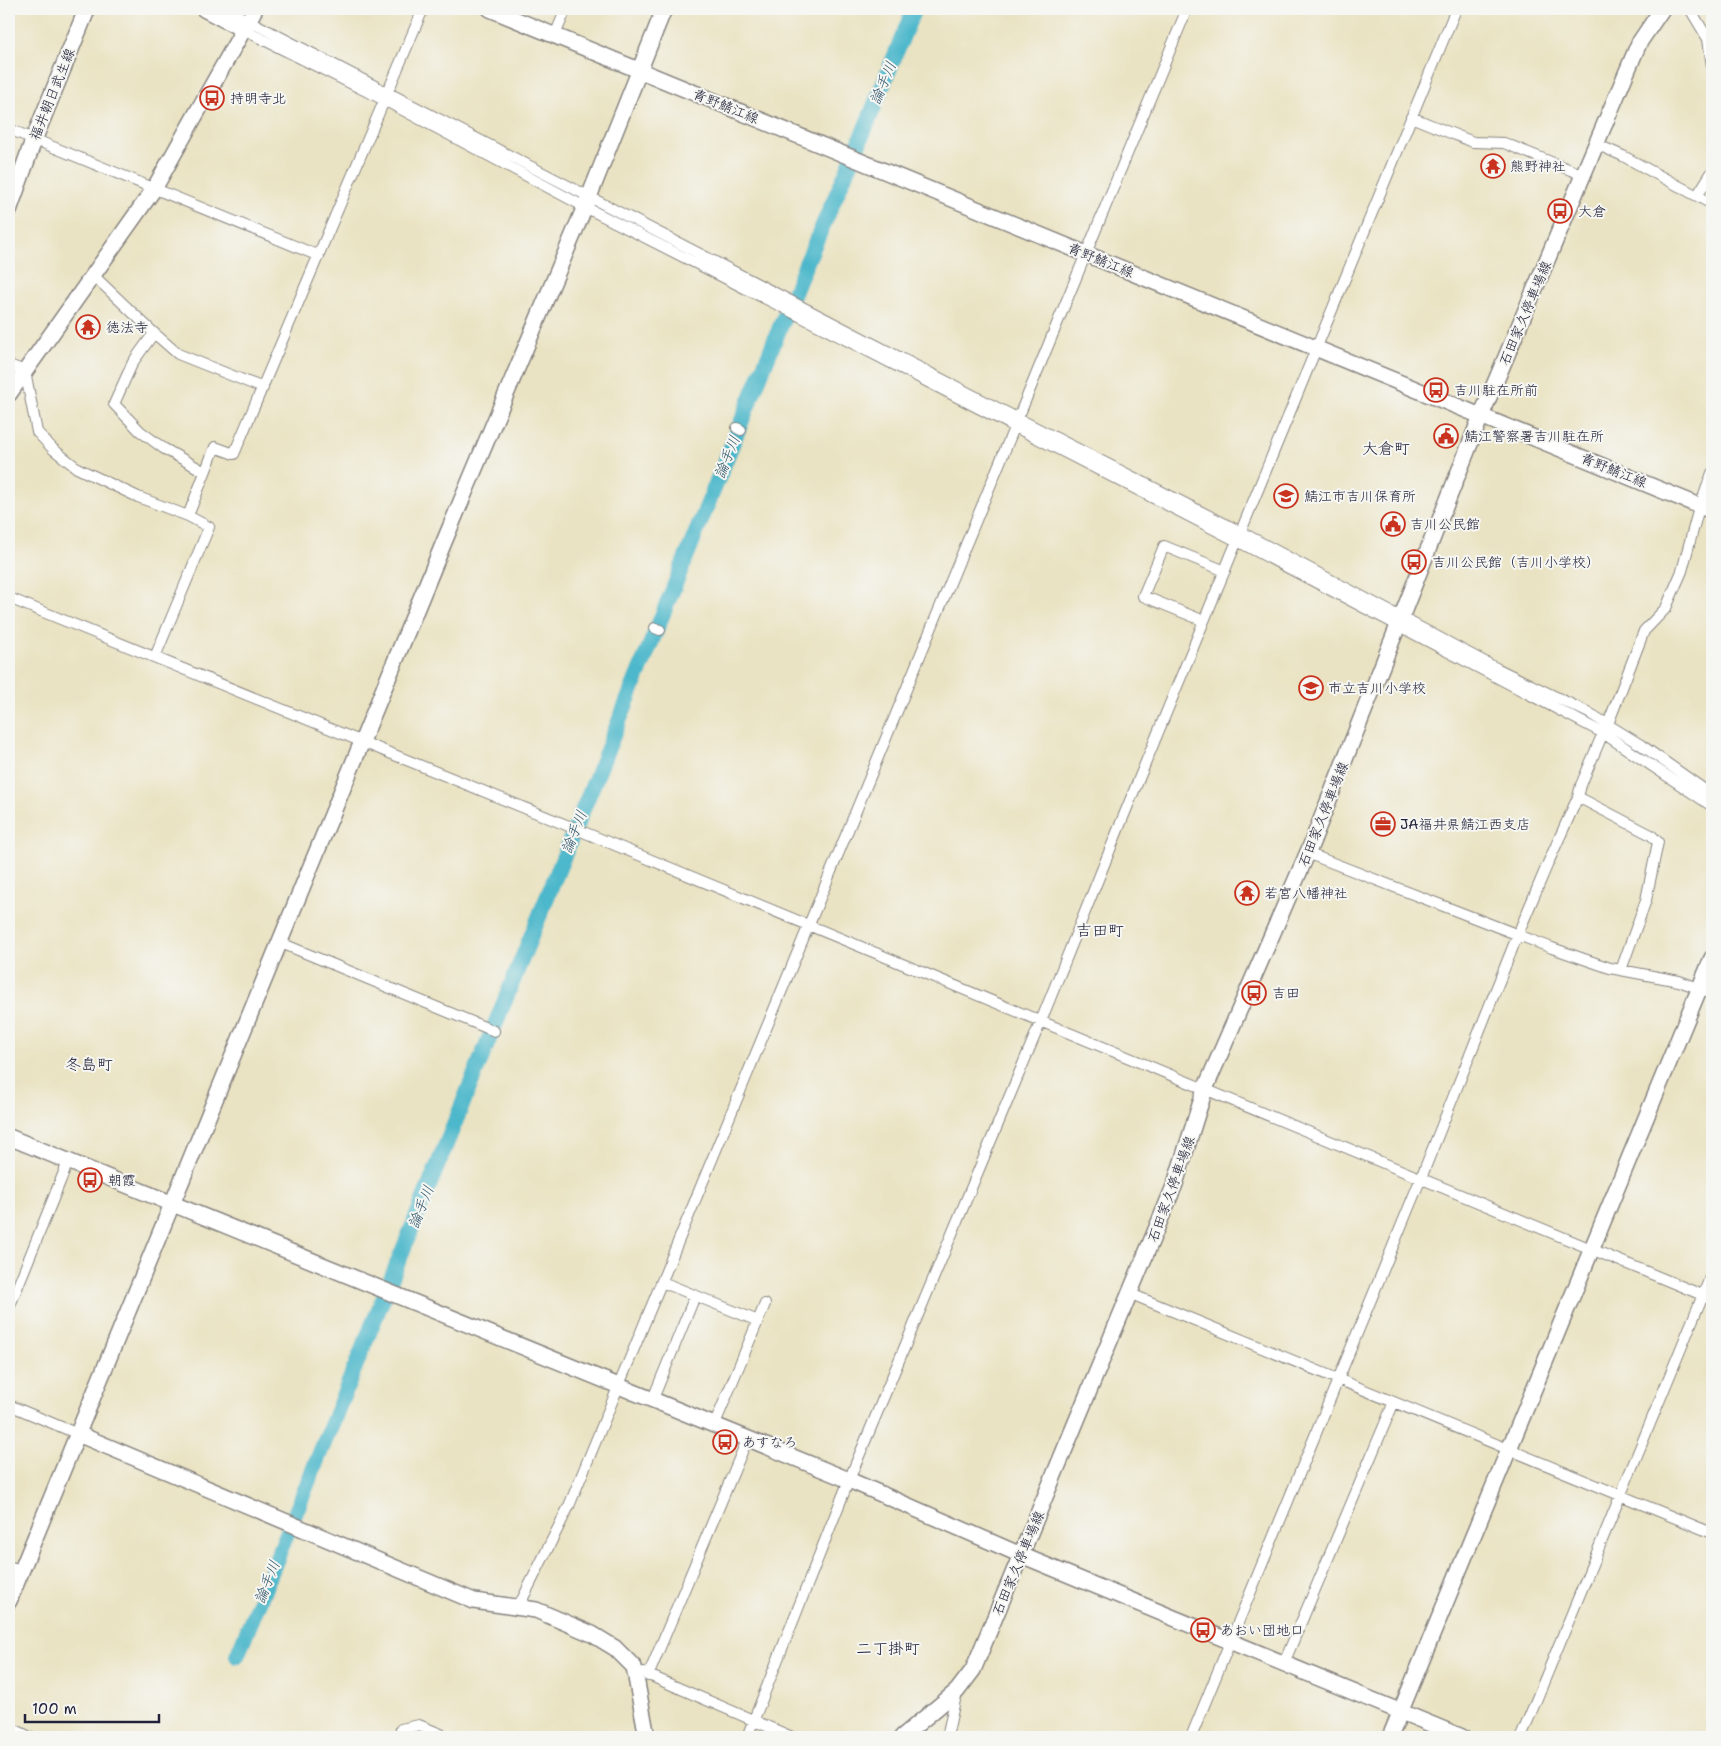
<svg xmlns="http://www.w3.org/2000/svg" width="1721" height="1746" font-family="'Shantell Sans','Klee One',sans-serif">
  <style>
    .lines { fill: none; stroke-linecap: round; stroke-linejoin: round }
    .river { stroke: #4eb8cb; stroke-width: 16 }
    .street-casing { stroke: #86827f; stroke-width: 12 }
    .secondary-casing { stroke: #86827f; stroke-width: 18 }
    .primary-casing { stroke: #86827f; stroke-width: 19 }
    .street { stroke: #fff; stroke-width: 10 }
    .secondary { stroke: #fff; stroke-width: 15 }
    .primary { stroke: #fff; stroke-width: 16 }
    .labels { text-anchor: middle; stroke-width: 4; stroke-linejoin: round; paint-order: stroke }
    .street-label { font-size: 14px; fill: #22223b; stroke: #f6f6f2 }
    .poi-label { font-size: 14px; fill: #22223b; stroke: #f6f6f2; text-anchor: start }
    .water-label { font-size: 15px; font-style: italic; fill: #31566d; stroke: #f6f6f2 }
    .quarter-label { font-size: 16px; fill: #22223b; stroke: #f6f6f2 }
  </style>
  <rect width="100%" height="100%" fill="#f6f6f2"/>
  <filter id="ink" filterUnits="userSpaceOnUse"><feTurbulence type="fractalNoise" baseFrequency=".02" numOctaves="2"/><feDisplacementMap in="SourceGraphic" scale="10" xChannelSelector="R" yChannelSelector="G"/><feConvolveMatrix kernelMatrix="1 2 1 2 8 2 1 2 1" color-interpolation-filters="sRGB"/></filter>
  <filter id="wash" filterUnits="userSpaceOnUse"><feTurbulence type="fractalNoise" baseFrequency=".0096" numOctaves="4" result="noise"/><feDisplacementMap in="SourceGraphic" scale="20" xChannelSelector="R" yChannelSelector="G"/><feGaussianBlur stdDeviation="1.12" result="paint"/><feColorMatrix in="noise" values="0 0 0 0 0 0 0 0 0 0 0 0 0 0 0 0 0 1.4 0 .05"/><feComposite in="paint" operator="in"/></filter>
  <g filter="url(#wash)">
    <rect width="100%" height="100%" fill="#eae3c3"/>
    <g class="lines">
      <path class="river" d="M237,1656L805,266L857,148L914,9"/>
    </g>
  </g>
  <g filter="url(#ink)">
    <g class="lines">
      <g class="street-casing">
        <path id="street" d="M226,9L1017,418L1241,532L1498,669L1589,713L1641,745L1712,795
          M1690,9L1708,39L1712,66
          M244,30L384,100L585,207L782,307L1237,541L1603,733L1712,806
          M555,35L566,9
          M1411,117L1473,142L1504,143L1583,175
          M9,129L319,256
          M1596,144L1623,156L1712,204
          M1697,196L1712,172
          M93,275L154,333L178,354L263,388
          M154,333L133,362L114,404L140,431L163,448L205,472
          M9,365L25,371L37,432L53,449L77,468L138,497L188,516L209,527L155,657
          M737,428L741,430
          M188,516L215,447L234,454L423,9
          M9,598L581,831L1712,1299
          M1204,621L1143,596L1164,546L1225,571
          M655,628L660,630
          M1608,724L1644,631L1666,608L1682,571L1697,515L1712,473
          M1578,797L1651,835L1658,842L1646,900L1621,970
          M1311,846L1312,855L1552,948L1610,968L1679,981L1712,993
          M281,943L494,1031
          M662,1282L758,1321
          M1131,1294L1712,1533
          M9,1308L68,1162
          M652,1401L695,1296
          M9,1405L78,1434
          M714,1426L765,1304
          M9,1566L21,1571
          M514,1606L522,1600L569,1506L1187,9
          M1284,1663L1394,1402
          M644,1673L792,1737
          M648,1676L747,1440
          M9,1727L30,1737
          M401,1729L419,1725L448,1737
          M747,1737L849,1480L1041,1021L1122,820L1456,9
          M947,1737L957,1691
          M1191,1737L1421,1178L1518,934L1548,863L1578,797L1581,785L1603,733
          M1521,1737L1712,1273"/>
      </g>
      <g class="secondary-casing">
        <path id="secondary" d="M204,9L244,30
          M490,9L1712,511
          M9,394L154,189L255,9
          M9,1137L849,1480L1021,1555L1462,1737
          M78,1434L474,1601L536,1610L592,1634L615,1648L634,1667L647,1737
          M9,1601L444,542L589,197L664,9
          M902,1737L957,1691L973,1670L1175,1184L1205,1089L1311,845L1481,416L1639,43L1662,9
          M1390,1737L1712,958"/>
      </g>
      <g class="primary-casing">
        <path id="primary" d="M9,209L34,139L87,9"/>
      </g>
      <use href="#street" class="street"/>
      <use href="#secondary" class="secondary"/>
      <use href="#primary" class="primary"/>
    </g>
  </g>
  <defs>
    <g id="bus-ring" transform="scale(1.25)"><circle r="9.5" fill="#f6f6f2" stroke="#c8321e" stroke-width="1.5"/><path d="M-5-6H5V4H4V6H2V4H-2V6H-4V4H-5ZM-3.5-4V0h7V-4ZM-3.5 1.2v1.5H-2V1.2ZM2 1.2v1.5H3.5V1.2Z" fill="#c8321e"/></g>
    <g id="temple-ring" transform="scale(1.25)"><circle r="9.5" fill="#f6f6f2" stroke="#c8321e" stroke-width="1.5"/><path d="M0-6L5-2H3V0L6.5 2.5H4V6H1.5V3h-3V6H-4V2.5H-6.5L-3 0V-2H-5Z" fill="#c8321e"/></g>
    <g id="civic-ring" transform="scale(1.25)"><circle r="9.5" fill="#f6f6f2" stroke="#c8321e" stroke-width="1.5"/><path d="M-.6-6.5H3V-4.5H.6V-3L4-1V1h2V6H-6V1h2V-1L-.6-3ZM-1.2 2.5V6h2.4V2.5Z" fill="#c8321e"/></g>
    <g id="school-ring" transform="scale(1.25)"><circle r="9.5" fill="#f6f6f2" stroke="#c8321e" stroke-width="1.5"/><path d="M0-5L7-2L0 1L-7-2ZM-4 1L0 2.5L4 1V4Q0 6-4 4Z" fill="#c8321e"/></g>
    <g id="office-ring" transform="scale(1.25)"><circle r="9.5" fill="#f6f6f2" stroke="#c8321e" stroke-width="1.5"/><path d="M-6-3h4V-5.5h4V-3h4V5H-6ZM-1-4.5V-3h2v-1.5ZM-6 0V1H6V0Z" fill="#c8321e"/></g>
  </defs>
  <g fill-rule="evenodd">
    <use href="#bus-ring" x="212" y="98"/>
    <use href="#temple-ring" x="1493" y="166"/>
    <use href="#bus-ring" x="1560" y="211"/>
    <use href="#temple-ring" x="88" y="327"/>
    <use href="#bus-ring" x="1436" y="390"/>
    <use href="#civic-ring" x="1446" y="436"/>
    <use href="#school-ring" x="1286" y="496"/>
    <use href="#civic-ring" x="1393" y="524"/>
    <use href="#bus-ring" x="1414" y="562"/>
    <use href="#school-ring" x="1311" y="688"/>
    <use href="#office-ring" x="1383" y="824"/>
    <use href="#temple-ring" x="1247" y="893"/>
    <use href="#bus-ring" x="1254" y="993"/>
    <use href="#bus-ring" x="90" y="1180"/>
    <use href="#bus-ring" x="725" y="1442"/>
    <use href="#bus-ring" x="1203" y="1630"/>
  </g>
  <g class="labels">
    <g class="street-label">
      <text transform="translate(52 94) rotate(-68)" y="5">福井朝日武生線</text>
      <text transform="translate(726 106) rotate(22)" y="5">青野鯖江線</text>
      <text transform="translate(1101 260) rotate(22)" y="5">青野鯖江線</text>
      <text transform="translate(1525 313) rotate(-67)" y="5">石田家久停車場線</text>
      <text transform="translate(1614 470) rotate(22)" y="5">青野鯖江線</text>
      <text transform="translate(1323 814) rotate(-68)" y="5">石田家久停車場線</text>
      <text transform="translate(1171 1189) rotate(-70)" y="5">石田家久停車場線</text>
      <text transform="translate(1018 1563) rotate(-67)" y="5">石田家久停車場線</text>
    </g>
    <g class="poi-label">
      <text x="230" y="103">持明寺北</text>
      <text x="1510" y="171">熊野神社</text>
      <text x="1578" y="216">大倉</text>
      <text x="106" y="332">徳法寺</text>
      <text x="1454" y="395">吉川駐在所前</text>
      <text x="1464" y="441">鯖江警察署吉川駐在所</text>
      <text x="1304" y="501">鯖江市吉川保育所</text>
      <text x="1410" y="529">吉川公民館</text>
      <text x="1432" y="567">吉川公民館（吉川小学校）</text>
      <text x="1328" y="693">市立吉川小学校</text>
      <text x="1400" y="829">JA福井県鯖江西支店</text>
      <text x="1264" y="898">若宮八幡神社</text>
      <text x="1272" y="998">吉田</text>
      <text x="108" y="1185">朝霞</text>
      <text x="742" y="1447">あすなろ</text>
      <text x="1220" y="1635">あおい団地口</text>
    </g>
    <g class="water-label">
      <text transform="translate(883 83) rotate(-67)" y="5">論手川</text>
      <text transform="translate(727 457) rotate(-68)" y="5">論手川</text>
      <text transform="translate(574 832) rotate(-68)" y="5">論手川</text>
      <text transform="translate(421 1207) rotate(-68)" y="5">論手川</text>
      <text transform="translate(267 1582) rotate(-68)" y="5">論手川</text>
    </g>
    <g class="quarter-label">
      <text x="1386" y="454">大倉町</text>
      <text x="1100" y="936">吉田町</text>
      <text x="89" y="1070">冬島町</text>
      <text x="888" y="1654">二丁掛町</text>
    </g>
  </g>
  <rect width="1721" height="1746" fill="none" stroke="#f6f6f2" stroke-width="30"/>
  <path d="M25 1714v8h134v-8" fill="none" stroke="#22223b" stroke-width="2.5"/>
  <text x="32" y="1714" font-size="15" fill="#22223b" stroke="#f6f6f2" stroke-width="4" paint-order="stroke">100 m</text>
</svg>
